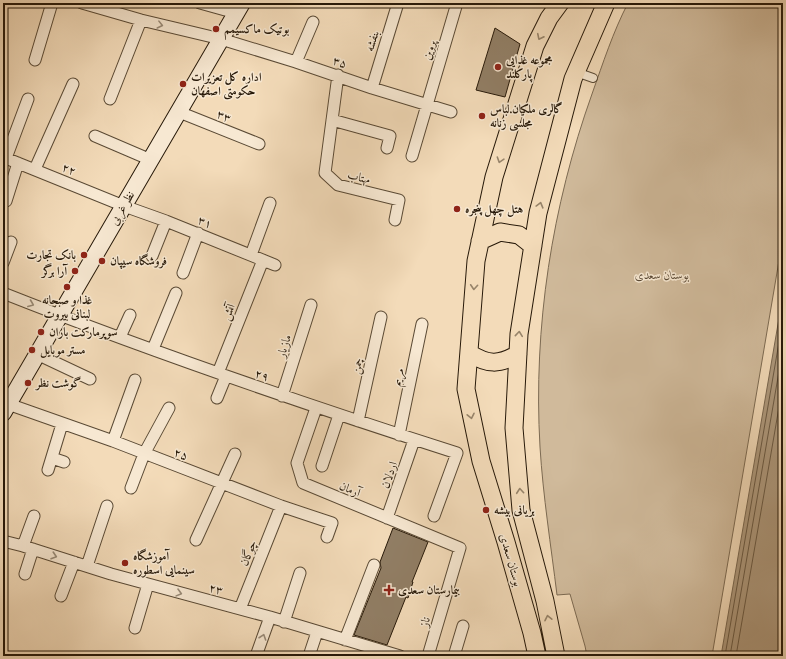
<svg xmlns="http://www.w3.org/2000/svg" width="786" height="659" font-family="'IM FELL French Canon',Amiri,serif">
  <style>
    .green { fill: #d0ba9b; stroke: #7c6a52 }
    .water { fill: #ae997d; stroke: #78664f }
    .lines { fill: none; stroke-linecap: round; stroke-linejoin: round }
    .shore { stroke: #6a5943; stroke-width: 1 }
    .building { fill: #917e65; stroke: #271909 }
    .pedestrian-casing { stroke: #5a4a35; stroke-width: 10 }
    .minor-casing { stroke: #5a4a35; stroke-width: 13 }
    .secondary-casing { stroke: #271909; stroke-width: 18 }
    .primary-casing { stroke: #271909; stroke-width: 19 }
    .pedestrian { stroke: #f7e8d2; stroke-width: 8 }
    .minor { stroke: #f7e8d2; stroke-width: 11 }
    .secondary { stroke: #f7e8d2; stroke-width: 16 }
    .primary { stroke: #f3dbb9; stroke-width: 17 }
    .oneway { stroke: #998b78 }
    .oneway2 { stroke: #97846a }
    .poi-dot { fill: #8f2418; stroke: #f7e8d2; stroke-width: 1.5 }
    .labels { text-anchor: middle; stroke-width: 3; stroke-linejoin: round; paint-order: stroke }
    .poi-label { font-size: 12px; font-weight: bold; fill: #271909; stroke: #f7e8d2; text-anchor: start }
    .street-label { font-size: 12px; fill: #271909; stroke: #f7e8d2 }
    .park-label { font-size: 12px; font-style: italic; fill: #5a4935; stroke: #f7e8d2 }
  </style>
  <rect width="100%" height="100%" fill="#f3dbb9"/>
  <filter id="stains"><feTurbulence type="fractalNoise" baseFrequency=".005" numOctaves="4"/><feColorMatrix values="0 0 0 0 .2 0 0 0 0 .09 0 0 0 0 .02 0 0 0 .5 -.17"/></filter>
  <radialGradient id="worn" r=".72"><stop offset=".6" stop-color="#630" stop-opacity="0"/><stop offset="1" stop-color="#630" stop-opacity=".3"/></radialGradient>
  <path class="green" d="M628,3H783V237L712,656H587L585,646L570,594L557,595C551,546 543,496 540,447C533,327 552,206 592,94C603,63 613,32 628,3Z"/>
  <path class="water" d="M783,295V656H721Z"/>
  <g class="lines">
    <path class="shore" d="M725,656L783,319
      M730,656L783,348
      M736,656L783,384"/>
  </g>
  <path class="building" d="M495,28L520,44L505,97L476,90Z
    M393,528L428,542L412,582H413L408,598L406,597L387,645L354,635L381,568L380,562Z"/>
  <g class="lines">
    <g class="pedestrian-casing">
      <path id="pedestrian" d="M576,72L593,78"/>
    </g>
    <g class="minor-casing">
      <path id="minor" d="M82,3L141,20L221,39L296,62L372,88L451,112
        M200,3L236,13
        M35,60L52,3
        M296,62L313,22
        M338,75L325,173L338,185L399,200L395,220
        M372,88L398,3
        M110,99L141,20
        M179,112L259,144
        M332,120L390,136L387,148
        M95,136L151,160
        M412,156L457,3
        M3,157L124,206L166,221L275,265
        M6,158L28,99
        M35,169L73,84
        M6,201L18,163
        M251,255L270,203
        M152,256L166,221
        M3,263L11,242
        M183,273L198,233
        M3,293C152,352 304,404 457,453L434,516
        M120,337L130,315
        M153,349L176,293
        M37,354L90,379
        M218,373L263,260
        M282,396L311,305
        M217,398L226,376
        M8,404L113,441L281,506L332,523L327,537
        M316,408L297,463L303,483L460,548L428,656
        M358,421L381,317
        M399,435L422,324
        M113,441L135,380
        M52,458L64,462
        M322,466L339,415
        M48,470L62,424
        M131,488L144,454L169,408
        M387,518L414,440
        M196,540L235,454
        M3,541L23,546L111,574L270,617L400,656
        M23,546L34,516
        M87,566L107,506
        M25,574L33,549
        M61,596L74,562
        M240,609L281,506
        M284,622L300,573
        M135,628L148,584
        M345,640L374,565
        M256,656L270,617
        M309,656L317,632
        M454,656L463,626"/>
    </g>
    <g class="secondary-casing">
      <path id="secondary" d="M3,413L242,3"/>
    </g>
    <g class="primary-casing">
      <path id="primary" d="M480,241L500,232L519,235L533,246
        M469,353C488,365 499,365 518,354
        M537,656L532,633L506,542L481,461L466,389L476,261L494,177L535,46L549,18L560,3
        M556,656L545,601L521,510L514,428L519,334L538,213L573,79L606,3"/>
    </g>
    <use href="#pedestrian" class="pedestrian"/>
    <use href="#minor" class="minor"/>
    <use href="#secondary" class="secondary"/>
    <use href="#primary" class="primary"/>
  </g>
  <defs><path id="oneway-chevron" d="M-2-3.5L2.5 0L-2 3.5" fill="none" stroke-width="1.6" stroke-linecap="round" stroke-linejoin="round"/></defs>
  <g class="oneway">
    <use href="#oneway-chevron" transform="translate(160 25) rotate(14)"/>
    <use href="#oneway-chevron" transform="translate(31 304) rotate(22)"/>
    <use href="#oneway-chevron" transform="translate(54 556) rotate(18)"/>
    <use href="#oneway-chevron" transform="translate(179 593) rotate(15)"/>
    <use href="#oneway-chevron" transform="translate(263 637) rotate(-71)"/>
  </g>
  <g class="oneway2">
    <use href="#oneway-chevron" transform="translate(540 37) rotate(116)"/>
    <use href="#oneway-chevron" transform="translate(500 160) rotate(108)"/>
    <use href="#oneway-chevron" transform="translate(540 205) rotate(-75)"/>
    <use href="#oneway-chevron" transform="translate(474 287) rotate(94)"/>
    <use href="#oneway-chevron" transform="translate(519 334) rotate(-84)"/>
    <use href="#oneway-chevron" transform="translate(471 416) rotate(78)"/>
    <use href="#oneway-chevron" transform="translate(520 491) rotate(-95)"/>
    <use href="#oneway-chevron" transform="translate(548 618) rotate(-102)"/>
  </g>
  <g class="poi-dot">
    <circle cx="216" cy="29" r="4"/>
    <circle cx="498" cy="67" r="4"/>
    <circle cx="183" cy="84" r="4"/>
    <circle cx="482" cy="116" r="4"/>
    <circle cx="457" cy="209" r="4"/>
    <circle cx="84" cy="255" r="4"/>
    <circle cx="102" cy="261" r="4"/>
    <circle cx="75" cy="271" r="4"/>
    <circle cx="67" cy="287" r="4"/>
    <circle cx="41" cy="332" r="4"/>
    <circle cx="32" cy="350" r="4"/>
    <circle cx="28" cy="383" r="4"/>
    <circle cx="486" cy="510" r="4"/>
    <circle cx="125" cy="563" r="4"/>
    <path d="M387 584h4v4h4v4h-4v4h-4v-4h-4v-4h4z"/>
  </g>
  <g class="labels">
    <g class="poi-label">
      <text x="224" y="33">بوتیک ماکسیمم</text>
      <text x="506" y="64">مجموعه غذایی<tspan x="506" dy="14">پارکلند</tspan></text>
      <text x="191" y="81">اداره کل تعزیرات<tspan x="191" dy="14">حکومتی اصفهان</tspan></text>
      <text x="490" y="113">گالری ملکیان.لباس<tspan x="490" dy="14">مجلسی زنانه</tspan></text>
      <text x="465" y="213">هتل چهل پنجره</text>
      <text x="76" y="259" text-anchor="end">بانک تجارت</text>
      <text x="110" y="265">فروشگاه سیپان</text>
      <text x="67" y="275" text-anchor="end">آرا برگر</text>
      <text x="67" y="304" text-anchor="middle">غذا و صبحانه<tspan x="67" dy="14">لبنانی بیروت</tspan></text>
      <text x="49" y="336">سوپرمارکت باران</text>
      <text x="40" y="354">مستر موبایل</text>
      <text x="36" y="387">گوشت نظر</text>
      <text x="494" y="514">بریانی بیشه</text>
      <text x="133" y="560">آموزشگاه<tspan x="133" dy="14">سینمایی اسطوره</tspan></text>
      <text x="398" y="594">بیمارستان سعدی</text>
    </g>
    <g class="street-label">
      <text transform="translate(372 41) rotate(-73)" y="4">بنفشه</text>
      <text transform="translate(429 50) rotate(-73)" y="4">پروین</text>
      <text transform="translate(340 62) rotate(19)" y="4">۳۵</text>
      <text transform="translate(224 116) rotate(22)" y="4">۳۳</text>
      <text transform="translate(69 169) rotate(23)" y="4">۲۲</text>
      <text transform="translate(359 177) rotate(14)" y="4">مهتاب</text>
      <text transform="translate(122 208) rotate(-60)" y="4">نظر غربی</text>
      <text transform="translate(205 222) rotate(22)" y="4">۳۱</text>
      <text transform="translate(228 312) rotate(-68)" y="4">آتش</text>
      <text transform="translate(284 346) rotate(-73)" y="4">مازیار</text>
      <text transform="translate(357 366) rotate(-78)" y="4">چمن</text>
      <text transform="translate(262 375) rotate(19)" y="4">۲۹</text>
      <text transform="translate(398 377) rotate(-78)" y="4">مریم</text>
      <text transform="translate(181 454) rotate(20)" y="4">۲۵</text>
      <text transform="translate(389 475) rotate(-71)" y="4">اردلان</text>
      <text transform="translate(350 489) rotate(23)" y="4">آرمان</text>
      <text transform="translate(248 553) rotate(-68)" y="4">چوگان</text>
      <text transform="translate(511 560) rotate(74)" y="4">بوستان سعدی</text>
      <text transform="translate(216 589) rotate(15)" y="4">۲۳</text>
      <text transform="translate(425 622) rotate(-74)" y="4">ناز</text>
    </g>
    <g class="park-label">
      <text x="662" y="279">بوستان سعدی</text>
    </g>
  </g>
  <rect width="786" height="659" fill="none" stroke="#f3dbb9" stroke-width="16"/>
  <rect x="4" y="4" width="778" height="651" fill="none" stroke="#271909" stroke-width="2"/>
  <rect x="8" y="8" width="770" height="643" fill="none" stroke="#271909"/>
  <rect width="100%" height="100%" filter="url(#stains)"/>
  <rect width="100%" height="100%" fill="url(#worn)"/>
</svg>
